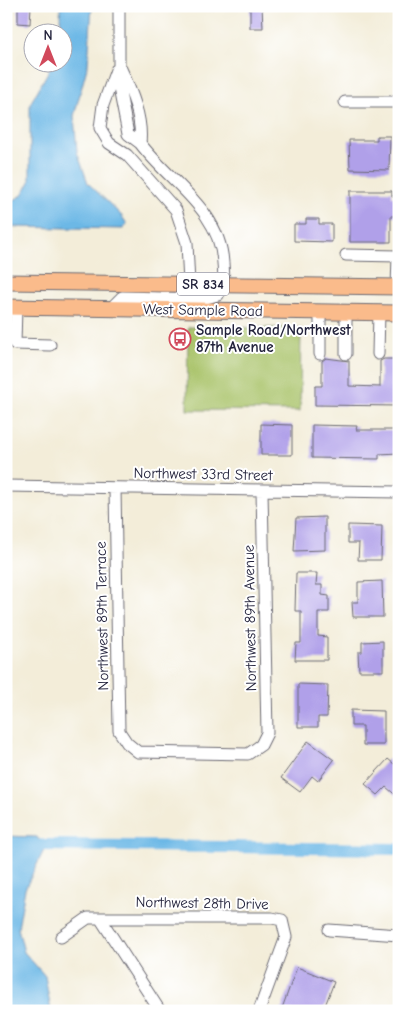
<svg xmlns="http://www.w3.org/2000/svg" width="405" height="1017" font-family="'Comic Neue',sans-serif">
  <style>
    .green { fill: #a8c268; stroke: #657252 }
    .water { fill: #6cb8e6; stroke: #476d90 }
    .lines { fill: none; stroke-linecap: round; stroke-linejoin: round }
    .canal { stroke: #6cb8e6; stroke-width: 12 }
    .building { fill: #b0a0e9 }
    .minor-casing { stroke: #6b6972; stroke-width: 13 }
    .major-casing { stroke: #6b6972; stroke-width: 17 }
    .minor { stroke: #fff; stroke-width: 11 }
    .major { stroke: #fabb8b; stroke-width: 15 }
    .labels { text-anchor: middle; stroke-width: 4; stroke-linejoin: round; paint-order: stroke }
    .shield { fill: #fff; stroke: #646476; stroke-width: 1 }
    .shield-label { font-size: 14px; font-weight: bold; fill: #22223b }
    .street-label { font-size: 15px; fill: #22223b; stroke: #fff }
    .poi-label { font-size: 15px; font-weight: bold; fill: #22223b; stroke: #fff; text-anchor: start }
  </style>
  <rect width="100%" height="100%" fill="#fff"/>
  <filter id="ink" filterUnits="userSpaceOnUse"><feTurbulence type="fractalNoise" baseFrequency=".02" numOctaves="2"/><feDisplacementMap in="SourceGraphic" scale="10" xChannelSelector="R" yChannelSelector="G"/><feConvolveMatrix kernelMatrix="1 2 1 2 8 2 1 2 1" color-interpolation-filters="sRGB"/></filter>
  <filter id="wash" filterUnits="userSpaceOnUse"><feTurbulence type="fractalNoise" baseFrequency=".0096" numOctaves="4" result="noise"/><feDisplacementMap in="SourceGraphic" scale="20" xChannelSelector="R" yChannelSelector="G"/><feGaussianBlur stdDeviation="1.12" result="paint"/><feColorMatrix in="noise" values="0 0 0 0 0 0 0 0 0 0 0 0 0 0 0 0 0 1.4 0 .05"/><feComposite in="paint" operator="in"/></filter>
  <g filter="url(#wash)">
    <rect width="100%" height="100%" fill="#f3edd9"/>
    <path class="green" d="M188,327L301,328L300,411L187,410Z"/>
    <path class="water" d="M60,6H92L88,64L74,116L77,152L88,183L121,215L127,224L123,229L12,227L10,215L12,201L21,196L30,182V104L53,63L62,62Z
      M6,836L37,837L45,848L25,889L18,928L24,952L45,976L51,1011H6Z"/>
    <g class="lines">
      <path class="canal" d="M42,845L399,849"/>
    </g>
    <g id="blocks">
      <path class="building" d="M18,6H31L30,24L18,23Z
        M250,6H262L263,28H250Z
        M377,136H390L389,170L350,169L349,140H377Z
        M350,191H392V196H399V216H391V242H350Z
        M306,219H319V224H332V242L294,241V224H306Z
        M326,358L349,361V386L380,387V361L384,359H399V406L315,405V386H322V361Z
        M261,424L292,425V455H261Z
        M312,425L357,426L356,430H399V453L379,454V459L312,458Z
        M325,517V550L294,551L296,518Z
        M348,525L382,526L381,560H358L359,543H348Z
        M296,573H317L316,585H322V595L329,596V612H318V636L327,637V660H295L296,643H301V611H295Z
        M382,581L383,617H353L352,602H358V582Z
        M383,641V671H359L358,652H362V642Z
        M298,684L328,685L327,717H318V727H298Z
        M351,710L384,711V745H363V726H351Z
        M308,741L334,760L318,781L312,776L300,792L281,778Z
        M388,759L399,768V798L386,787L378,795L365,784Z
        M297,967L334,982L323,1011H281Z"/>
    </g>
  </g>
  <g filter="url(#ink)">
    <use href="#blocks" fill-opacity="0" stroke="#6b6972" stroke-width="1"/>
    <g class="lines">
      <g class="minor-casing">
        <path id="minor" d="M121,69C131,91 143,118 140,143
          M116,70L103,105L100,128L109,143L127,155L176,210L187,243L189,284
          M345,102H399
          M346,255L399,256
          M397,287L398,256
          M16,307L15,344L50,345
          M111,308L122,297L202,299L218,295C225,284 224,277 223,263C220,209 170,183 140,143L128,134L119,88V6
          M320,354V312
          M346,354V312
          M378,354L379,312
          M6,486L399,492
          M115,488L119,731L127,743L138,752L248,754L261,745L267,733L262,491
          M100,918L160,1011
          M329,930L399,935
          M61,937L88,918H272L282,920L286,937L259,1011"/>
      </g>
      <g class="major-casing">
        <path id="major" d="M6,282L399,287
          M6,307L399,313"/>
      </g>
      <use href="#minor" class="minor"/>
      <use href="#major" class="major"/>
    </g>
  </g>
  <defs>
    <g id="bus-ring" transform="scale(1.125)"><circle r="9.5" fill="#fff" stroke="#d1495b" stroke-width="1.5"/><path d="M-5-6H5V4H4V6H2V4H-2V6H-4V4H-5ZM-3.5-4V0h7V-4ZM-3.5 1.2v1.5H-2V1.2ZM2 1.2v1.5H3.5V1.2Z" fill="#d1495b"/></g>
  </defs>
  <g fill-rule="evenodd">
    <use href="#bus-ring" x="180" y="339"/>
  </g>
  <g class="labels">
    <rect class="shield" x="177" y="272.5" width="52" height="23" rx="4"/>
    <g class="shield-label">
      <text x="203" y="289">SR 834</text>
    </g>
    <g class="street-label">
      <text transform="translate(203 310) rotate(1)" y="5">West Sample Road</text>
      <text transform="translate(203 474) rotate(1)" y="5">Northwest 33rd Street</text>
      <text transform="translate(102 616) rotate(-91)" y="5">Northwest 89th Terrace</text>
      <text transform="translate(250 618) rotate(-91)" y="5">Northwest 89th Avenue</text>
      <text transform="translate(202 903) rotate(1)" y="5">Northwest 28th Drive</text>
    </g>
    <g class="poi-label">
      <text x="196" y="335">Sample Road/Northwest<tspan x="196" dy="17">87th Avenue</tspan></text>
    </g>
  </g>
  <rect width="405" height="1017" fill="none" stroke="#fff" stroke-width="25"/>
  <g transform="translate(48 48)"><circle r="24" fill="#ffffff" stroke="#a7a7b1"/>
  <path d="M0-4L9 19L0 12L-9 19Z" fill="#d1495b"/>
  <text y="-8" font-size="14" font-weight="bold" text-anchor="middle" fill="#22223b">N</text>
  </g>
</svg>
